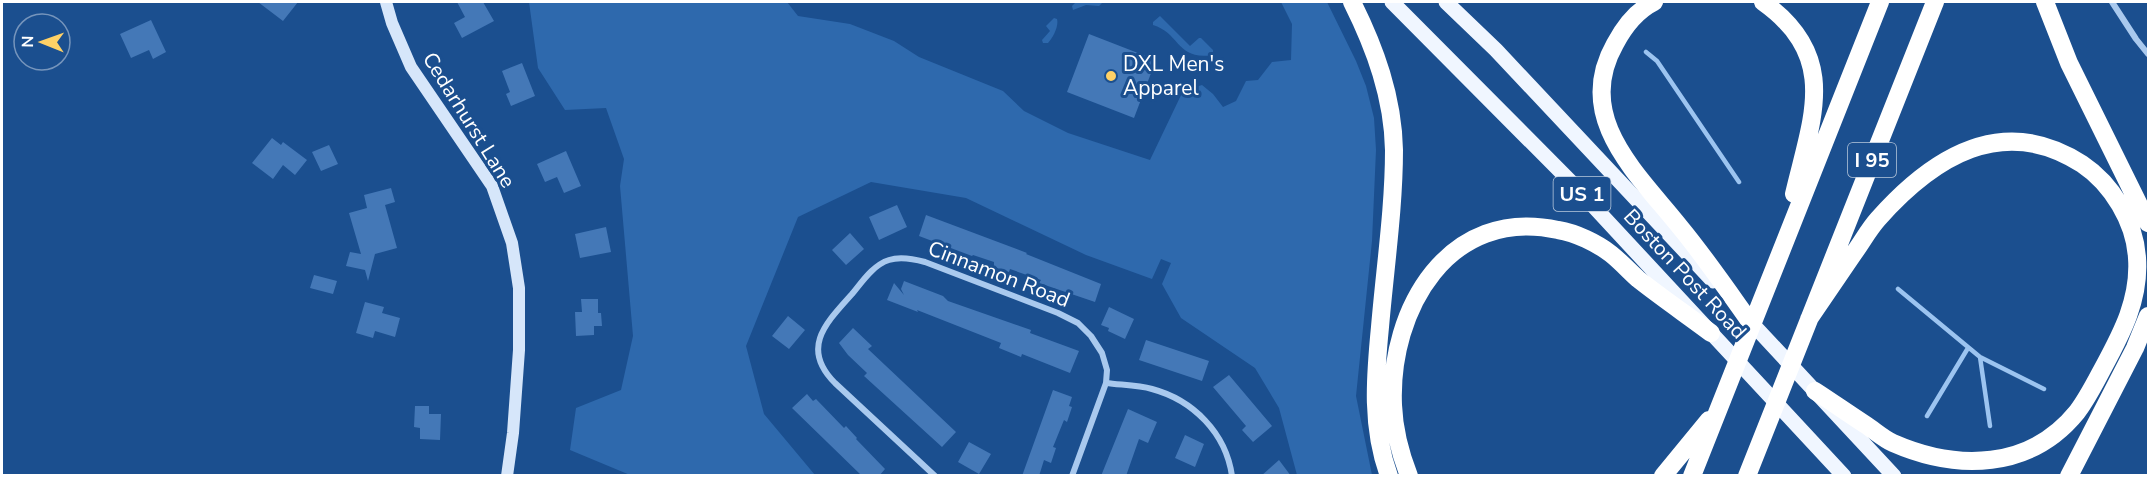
<svg xmlns="http://www.w3.org/2000/svg" width="2150" height="477" font-family="'Nunito Sans',sans-serif">
  <style>
    .green { fill: #2e69ad }
    .lines { fill: none; stroke-linecap: round; stroke-linejoin: round }
    .stream { stroke: #9cc4f0; stroke-width: 4.5 }
    .building { fill: #4478b7 }
    .street { stroke: #a9c9ee; stroke-width: 6 }
    .secondary { stroke: #d6e6fa; stroke-width: 12 }
    .primary { stroke: #f0f6ff; stroke-width: 15 }
    .highway { stroke: #fff; stroke-width: 18 }
    .poi-dot { fill: #ffd166; stroke: #1b4f8f; stroke-width: 2 }
    .labels { text-anchor: middle; stroke-width: 6; stroke-linejoin: round; paint-order: stroke }
    .shield { fill: #1b4f8f; stroke: #bbcadd; stroke-width: 1.5 }
    .shield-label { font-size: 20px; font-weight: bold; fill: #fff }
    .poi-label { font-size: 21px; fill: #fff; stroke: #1b4f8f; text-anchor: start }
    .street-label { font-size: 21px; fill: #fff; stroke: #1b4f8f }
  </style>
  <rect width="100%" height="100%" fill="#1b4f8f"/>
  <path class="green" d="M529,2H787L798,16L850,24L894,41L919,57L1003,91L1024,111L1068,133L1150,160L1183,91L1202,85L1213,94L1223,107L1236,101L1246,81L1258,80L1272,62L1291,60L1292,24L1281,2H1327L1356,61L1366,86L1374,118L1376,150L1372,241L1356,396L1372,475H1297L1279,408L1255,368L1181,318L1162,284L1171,263L1161,259L1152,279L1086,255L966,198L871,182L798,217L746,346L764,414L815,475H630L570,450L576,408L621,390L633,336L620,186L624,159L606,108L565,110L538,68Z
    M1076,2H1102V3L1099,6L1086,5L1073,10L1072,6Z
    M1160,16L1190,46L1199,38H1201L1213,50V55C1177,61 1180,33 1153,25V22Z
    M1054,18L1057,19C1059,26 1053,38 1048,43H1043L1042,40L1050,31L1046,26Z"/>
  <g class="lines">
    <path class="stream" d="M1646,52L1657,61L1739,182
      M1898,289L1980,357L2044,389
      M1980,357L1990,426
      M1927,416L1968,348"/>
  </g>
  <path class="building" d="M258,2H298L283,21Z
    M457,2H483L494,21L462,38L454,23L465,17Z
    M151,20L166,52L153,59L149,50L131,58L120,34Z
    M1089,34L1156,60L1134,118L1067,92Z
    M522,63L535,96L511,106L506,94L510,92L502,71Z
    M272,138L281,145L283,142L307,160L295,175L283,165L273,179L252,163Z
    M329,145L338,164L321,171L312,152Z
    M566,151L581,186L564,193L557,177L545,182L537,164Z
    M391,188L395,202L385,205L397,248L375,254L368,281L365,270L346,266L350,252L361,254L349,213L367,208L364,195Z
    M897,205L907,227L879,240L869,217Z
    M926,215L1027,253L1026,254L1101,284L1095,302L1039,283L1041,280L1010,269L1009,272L994,267V262L973,255L972,256L919,236Z
    M606,227L611,252L580,258L575,234Z
    M850,233L864,249L846,265L832,250Z
    M314,275L337,281L333,294L310,288Z
    M904,281L943,296L948,301L1031,330L1030,333L1079,351L1070,373L1022,354L1021,357L999,348L1001,343L917,310L918,312L887,300L894,283L904,295L901,289Z
    M581,299H598V313H601L602,326H594V335L576,336L575,312H582Z
    M365,302L384,307L382,313L400,318L395,337L375,331L373,338L356,333Z
    M1109,307L1134,319L1125,339L1108,331L1109,328L1101,325Z
    M788,316L805,330L789,349L772,336Z
    M853,328L872,346L868,349L956,432L942,447L864,376L867,373L848,355L839,343Z
    M1146,340L1209,361L1202,381L1139,360Z
    M1229,375L1272,426L1253,442L1242,430L1246,426L1213,387Z
    M1053,390L1072,397L1069,406L1072,407L1067,422L1064,420L1053,447L1056,448L1051,463L1044,460L1039,476H1022Z
    M807,394L813,401L816,399L844,428L846,426L857,438L856,439L885,469L879,476H862L792,408Z
    M415,406H429V414H441L440,440L420,439V428L414,427Z
    M1128,409L1157,422L1148,443L1139,439L1126,476H1101Z
    M1185,435L1204,444L1195,467L1175,458Z
    M969,442L991,454L979,474L958,462Z
    M1279,460L1291,476H1261Z"/>
  <g class="lines">
    <path class="street" d="M2112,2L2136,39L2148,54
      M1106,383C1121,385 1138,385 1152,389C1193,400 1226,433 1232,476
      M935,476L835,383C800,348 826,323 852,294C862,282 873,265 889,260C901,256 914,259 925,262L1058,313L1078,323L1091,336L1102,353L1107,370L1106,383L1072,476"/>
    <path class="secondary" d="M386,2L392,23L411,67L492,186L512,243L519,288V350L513,433L507,476"/>
    <path class="primary" d="M1392,2L1571,182L1844,476
      M1446,2L1496,50L1713,281
      M1746,317L1894,476"/>
    <path class="highway" d="M1352,2C1375,48 1393,97 1394,150C1394,208 1385,268 1380,327C1375,378 1371,427 1389,476
      M1654,2C1636,11 1624,27 1615,44C1573,118 1638,174 1680,227C1704,256 1726,288 1748,319
      M1763,2C1840,57 1812,117 1794,194
      M2045,2L2069,63L2148,223
      M1809,319C1824,297 1839,275 1854,253C1862,242 1869,229 1878,219C1933,157 2003,113 2082,164C2112,184 2135,222 2137,258C2140,299 2122,333 2103,368C2095,383 2087,399 2077,412C2030,470 1957,471 1893,443C1884,439 1875,431 1866,425C1849,414 1832,402 1815,391
      M1409,476C1400,453 1394,430 1393,405C1389,309 1449,206 1558,230C1576,233 1597,243 1611,254C1621,262 1629,271 1638,279C1662,298 1687,315 1711,333
      M1663,476L1709,420
      M1692,476L1880,2
      M1747,476L1935,2
      M2069,476L2135,348L2148,316"/>
  </g>
  <circle class="poi-dot" cx="1111" cy="76" r="6"/>
  <g class="labels">
    <g class="shield">
      <rect x="1848" y="143" width="48" height="34" rx="4.5"/>
      <rect x="1553.5" y="177" width="57" height="34" rx="4.5"/>
    </g>
    <g class="shield-label">
      <text x="1872" y="167">I 95</text>
      <text x="1582" y="201">US 1</text>
    </g>
    <g class="poi-label">
      <text x="1123" y="71">DXL Men's<tspan x="1123" dy="24">Apparel</tspan></text>
    </g>
    <g class="street-label">
      <text transform="translate(469 120) rotate(58)" y="7">Cedarhurst Lane</text>
      <text transform="translate(999 274) rotate(21)" y="7">Cinnamon Road</text>
      <text transform="translate(1685 274) rotate(47)" y="7">Boston Post Road</text>
    </g>
  </g>
  <rect width="2150" height="477" fill="none" stroke="#ffffff" stroke-width="6"/>
  <g transform="translate(42 42) rotate(271)"><circle r="28" fill="#1b4f8f" stroke="#7695bc" stroke-width="1.5"/>
  <path d="M0-4.5L10 22L0 15L-10 22Z" fill="#ffd166"/>
  <text y="-9" font-size="16" font-weight="bold" text-anchor="middle" fill="#ffffff">N</text>
  </g>
</svg>
